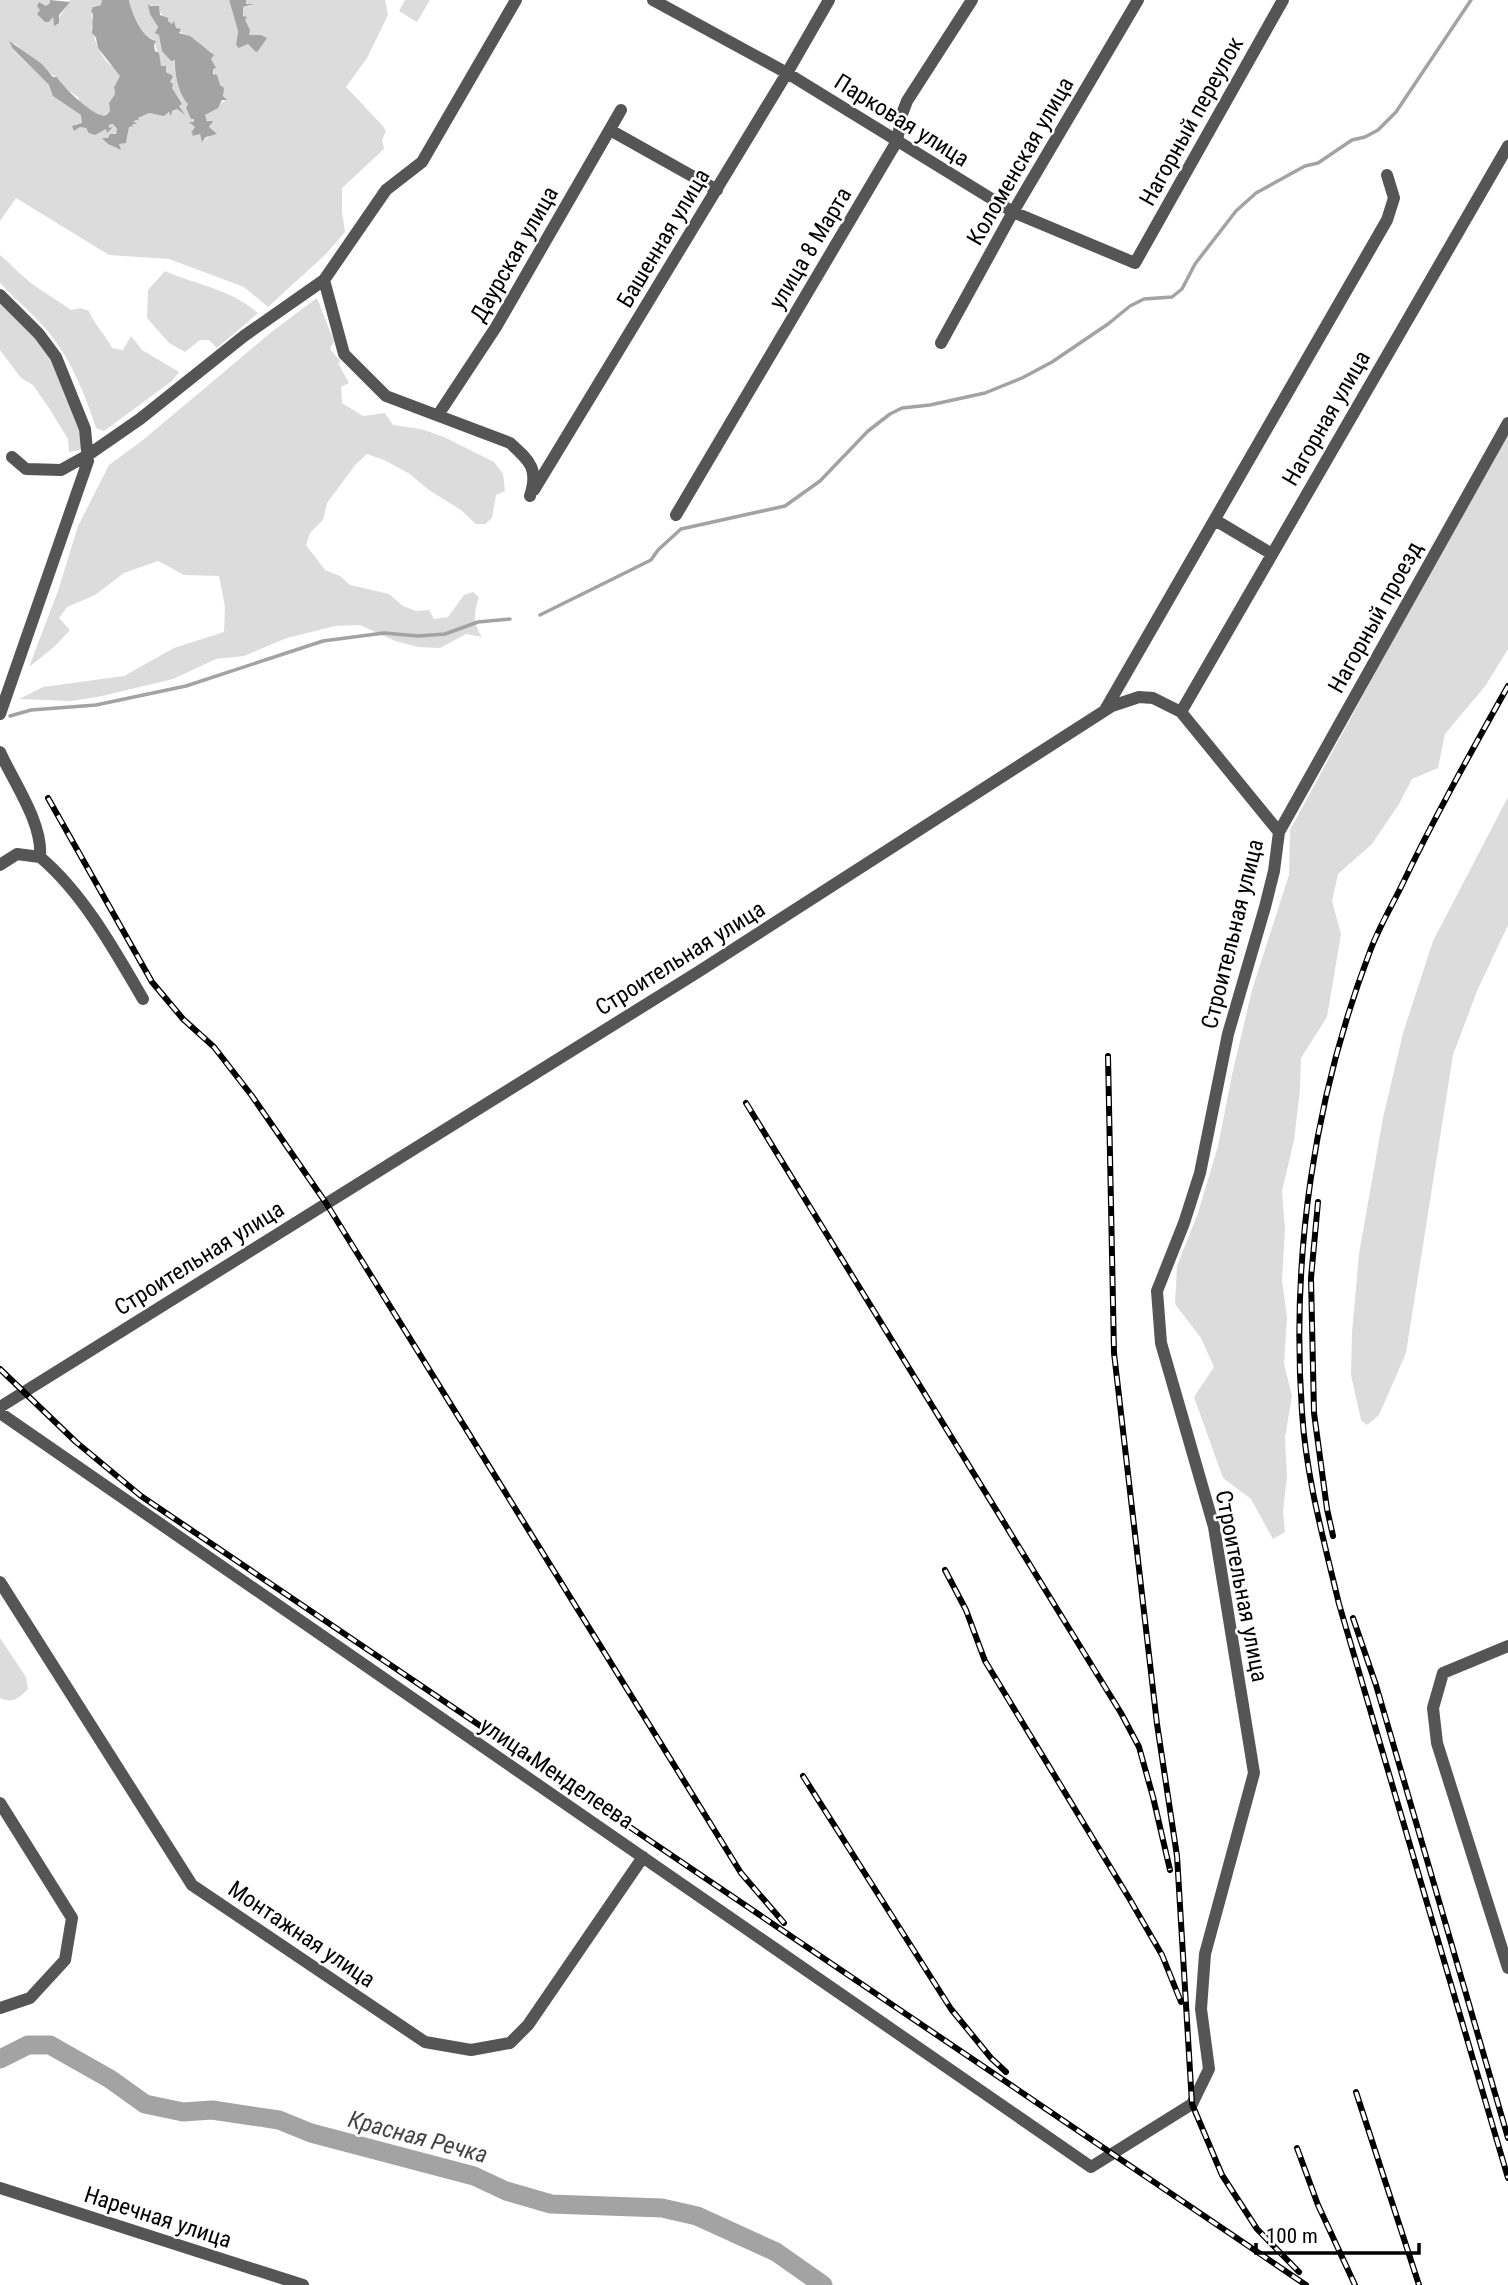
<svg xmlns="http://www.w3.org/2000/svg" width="1508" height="2285" font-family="'Roboto Condensed',sans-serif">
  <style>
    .green { fill: #dcdcdc; fill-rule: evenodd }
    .water { fill: #a3a3a3 }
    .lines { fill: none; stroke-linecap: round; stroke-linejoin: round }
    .stream { stroke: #a3a3a3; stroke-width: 3.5 }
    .river { stroke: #a3a3a3; stroke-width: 19 }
    .minor { stroke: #555; stroke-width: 12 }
    .rail-casing { stroke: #000; stroke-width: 6 }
    .rail { stroke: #fff; stroke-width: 3.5; stroke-dasharray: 10; stroke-linecap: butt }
    .labels { text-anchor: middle; stroke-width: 5; stroke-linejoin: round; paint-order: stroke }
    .street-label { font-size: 23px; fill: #000; stroke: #fff }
    .water-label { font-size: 24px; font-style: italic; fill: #444; stroke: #fff }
  </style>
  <rect width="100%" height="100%" fill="#fff"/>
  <path class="green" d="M0,0H50V3L46,6L39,2L53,17L54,26L70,0H102V5L94,6L91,11L94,25L91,26C93,37 100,55 108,63C114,68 117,69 120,76L114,87L115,94L109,103L110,111L103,116L92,112L80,103L78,97L61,85L57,77C50,75 22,50 14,43L13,50L49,85L59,100L82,115V124H76L77,128L80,126L98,133L106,129L109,131V125L113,124L118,131L105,140L117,149L119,144L127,140L129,126L134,121H137L138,117L148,113L164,115L177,109L183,114L174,95L168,73L161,66L154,40C141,35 132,13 129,0H229L238,31L236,44L239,48L248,44L255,49L261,47L263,36L249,35L242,10L243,7L251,6L244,3L246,0H385L388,15L367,58L346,87L382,125L386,131L382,140L384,149L342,188V212L345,232L326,254L268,307L244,287L169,259L109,255L16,198L0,221ZM149,4L159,9C162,19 179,34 190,36L192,40L211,52C210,68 218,86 226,100L205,114V119L212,122L209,128L213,133L203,141L200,134L191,133L196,128L194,119L191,118L186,108L188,104C180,94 173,74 175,60C160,52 162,39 157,26C154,18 150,13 149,4Z
    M405,0H430L417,22L399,11Z
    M0,255C9,262 16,271 25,278C40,291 56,299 71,310L81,308L89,311C95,326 105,334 112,348L123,350L131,336L142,350L179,372L172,381L104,431L96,428C85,394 72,362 50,334C35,315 16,300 0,283Z
    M165,271C196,285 231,289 258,313L217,348L209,340H200L185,352L169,343L147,318L148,290Z
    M317,298L334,341L330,349L341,362L338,363L349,383L341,387L342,403L363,416L385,413L393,425L421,429L444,437L494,462L503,474L505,491L496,495L492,518L485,524H476L461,510L429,490L410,474L384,460L367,454L356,464L327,503L323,520L310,533L306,545L325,570L340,576L350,585L389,594L403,606L416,611L429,610L434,619L448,617L464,595L473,592L479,597C474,613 472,622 482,637L466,634L440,648L418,647L395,641L360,625L335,626L287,638L244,656L216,659L173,679L102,696L72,701L19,699L43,687L124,676L174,648L224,632L225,607L219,576L184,575L158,561L124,573L95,595L67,607L59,618L70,630L54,647L29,667L58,591L78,526L109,465L143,440L274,330Z
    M0,300L35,336L53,360L82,429L83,449L69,452L68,439L49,408L33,385L21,378L0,350Z
    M1508,428V649L1486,685L1445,734L1438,768L1412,779L1399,804L1372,844L1338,874L1332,901L1341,934L1327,1017L1301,1058L1300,1090L1294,1140L1282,1191L1285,1229L1282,1280L1287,1317L1284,1364L1292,1396L1285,1437L1287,1477L1283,1511L1285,1532L1273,1539L1251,1499L1223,1478L1194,1397L1214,1367L1201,1338L1175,1304L1177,1266L1198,1213L1218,1146L1232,1075L1252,990L1289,875L1290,830Z
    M1508,797V925L1477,991L1453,1055L1406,1353L1379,1415L1367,1425L1361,1420L1351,1375L1352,1333L1359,1254L1383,1118L1403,1033L1433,941Z
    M0,1638L26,1677L28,1689C19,1698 13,1704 0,1698Z"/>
  <path class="water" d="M50,0L70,2L59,15V23L54,26L53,17L49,22H45L37,14L40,10L37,6L39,2L46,6L50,3Z
    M102,0H129C132,14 142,38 156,41L154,45L155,51L159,53L161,66H166V72L173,76L170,82L173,84L172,88L182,104L179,106L185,115L177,109L172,111L171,116L169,112L164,116L149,113L138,118L139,120L133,121L137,124H132L133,126L129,127L126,143L119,144L121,150L108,144L102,138H108L110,134H116L117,129L113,124L109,125V128L113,127L107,133L106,129L95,135L89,133L86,128L80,127L74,131L72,126L82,123L81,115L53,96L49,85L13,49L9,41L42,64L53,77H57C62,86 90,113 101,115C105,117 107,114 110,111L109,103L115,94L114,87L120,76L98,48L96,38L92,33L93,15L91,11L93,7L101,5Z
    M229,0H246V4H254L243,7V16L247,17L245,20L250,30L249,35H261L267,38L258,51L256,52L248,44L239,48L236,45L238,31Z
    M148,4L151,6H159L160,15L168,18V21L172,24L174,21L176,28L181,29L179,33L190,36L214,55L211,59L216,68L213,69V74L217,75L220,85L224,88L223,96L227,100H222L218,108L205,115L207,121H213L209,127L217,134L206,137L202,142L200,134L192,136L193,134L191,133L195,127L189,122H194V119H191L186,108L188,104C179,95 174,74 175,60L171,61L162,51L159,35L155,33L158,27L150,14Z"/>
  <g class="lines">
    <path class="stream" d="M540,615L651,560L658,550L681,529L785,506L820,481L868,431L890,414L902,408L930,405L985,393L1022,378L1052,362L1108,324L1130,306L1144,299L1172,297L1182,289L1195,264L1236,211L1256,193L1305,166L1318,163L1352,140L1365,137L1378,130L1396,112L1471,0
      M10,716L31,710L96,705L186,686L323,641L384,633L418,636L445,634L478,622L510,619"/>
    <path class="river" d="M0,2059L28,2045H50L110,2079L145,2104L183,2112L212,2110L279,2120L311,2133L474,2176L506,2191L551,2204L662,2208L697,2216L776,2252L823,2285"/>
    <path class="minor" d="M516,0L422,162L386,190L324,280L344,354L386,396L510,443C530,461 539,469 530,496
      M653,0L787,73L1013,212L1135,263L1283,0
      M610,130L717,190
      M0,295L39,334L56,357L85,429L88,461L0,714
      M941,343L1013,212L1138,0
      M438,415L496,327L621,110
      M12,457L26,469L61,470L88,455L140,419L244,336L324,280
      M534,490L787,73L829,0
      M676,515L897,141L902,114L907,101L972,0
      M1215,520L1272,554
      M1105,710L1387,220L1394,198L1387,175
      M1181,712L1508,146
      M0,752C14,783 43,823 40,857C83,893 115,951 143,999
      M1279,832L1508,423
      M0,865L17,854L40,857
      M0,1407L698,972L1112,706L1139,697L1153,698L1181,712L1279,832L1274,871L1265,907L1228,1034L1200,1173L1184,1223L1157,1291L1161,1343L1214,1527L1254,1773L1205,1954L1201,2009L1209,2069L1192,2104L1091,2167L0,1413
      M0,1582L192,1885L425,2042L471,2050L510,2043L528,2025L643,1857
      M1508,1646L1443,1673L1433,1708L1437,1743L1508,1968
      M0,1803L72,1918L65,1960L30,1998L0,2008
      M0,2188L303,2285"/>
    <g class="rail-casing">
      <path id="rail" d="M1508,686C1471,752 1434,818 1401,887C1390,909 1377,931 1369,954C1314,1099 1291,1256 1302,1412C1306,1477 1324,1541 1339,1604L1508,2178
        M48,798L152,982L183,1019L214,1047L252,1096L326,1203L741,1873L784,1923
        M1108,1056L1114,1353L1157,1724L1177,1856L1192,2104L1222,2175L1257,2229L1299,2272
        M746,1103L1121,1713L1139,1747L1153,1797L1170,1870
        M1318,1202L1311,1278L1314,1413L1327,1509L1333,1536
        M0,1369L76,1442L141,1496L1306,2285
        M945,1570L966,1610L985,1661L1129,1898L1162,1955L1181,2002
        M1353,1618L1376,1685L1508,2138
        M803,1776L951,2009L991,2058L1006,2072
        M1356,2092L1419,2285
        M1297,2148L1318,2205L1355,2285"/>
    </g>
    <use href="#rail" class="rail"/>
  </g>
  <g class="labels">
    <g class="street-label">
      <text transform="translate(902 120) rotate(32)" y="8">Парковая улица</text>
      <text transform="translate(1191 121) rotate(-61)" y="8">Нагорный переулок</text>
      <text transform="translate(1020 161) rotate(-60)" y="8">Коломенская улица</text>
      <text transform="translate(663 238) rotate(-59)" y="8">Башенная улица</text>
      <text transform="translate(810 248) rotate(-59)" y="8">улица 8 Марта</text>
      <text transform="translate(514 254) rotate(-60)" y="8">Даурская улица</text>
      <text transform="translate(1326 418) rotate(-60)" y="8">Нагорная улица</text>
      <text transform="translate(1375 617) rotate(-61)" y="8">Нагорный проезд</text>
      <text transform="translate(1232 934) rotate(-76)" y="8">Строительная улица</text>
      <text transform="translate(680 958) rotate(-32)" y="8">Строительная улица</text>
      <text transform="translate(199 1258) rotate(-32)" y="8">Строительная улица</text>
      <text transform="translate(1242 1586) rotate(79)" y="8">Строительная улица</text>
      <text transform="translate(557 1773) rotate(34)" y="8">улица Менделеева</text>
      <text transform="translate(302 1934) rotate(34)" y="8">Монтажная улица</text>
      <text transform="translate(158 2217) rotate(18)" y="8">Наречная улица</text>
    </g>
    <g class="water-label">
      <text transform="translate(418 2137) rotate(15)" y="8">Красная Речка</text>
    </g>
  </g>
  <path d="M1256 2243v10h163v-10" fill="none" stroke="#000000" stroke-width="3.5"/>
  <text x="1266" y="2243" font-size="21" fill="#000000" stroke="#ffffff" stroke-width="5" paint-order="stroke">100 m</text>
</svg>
